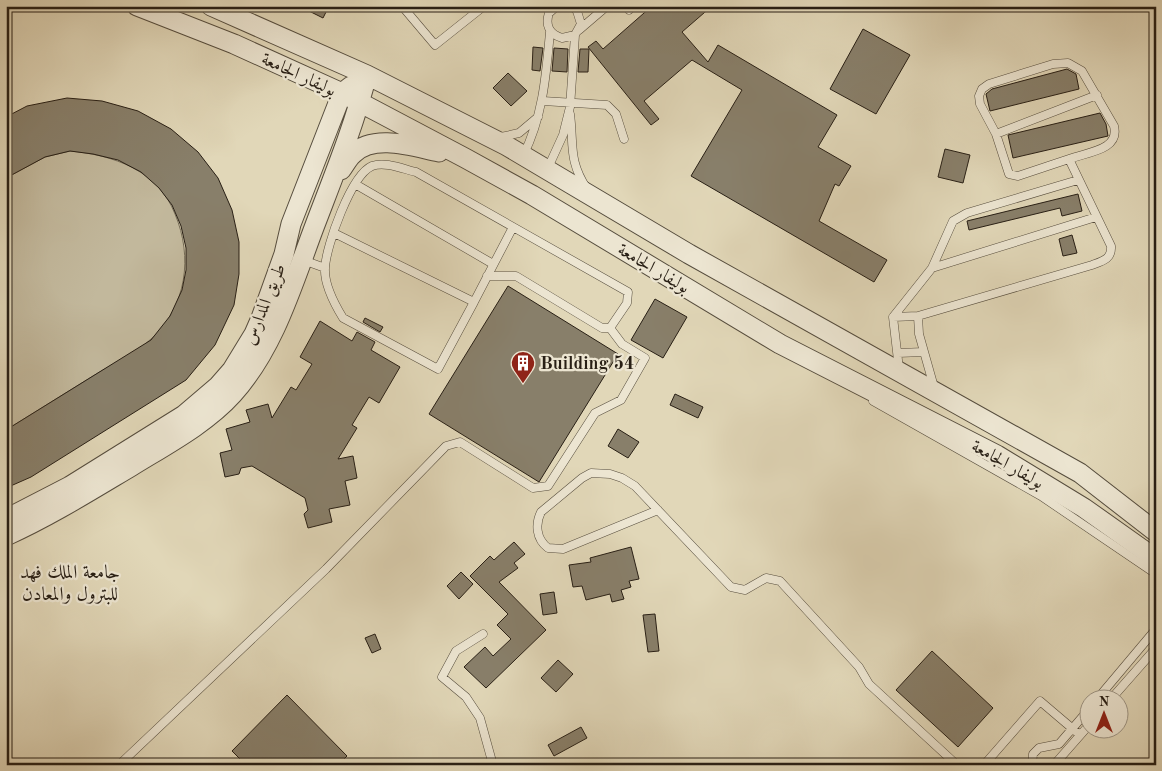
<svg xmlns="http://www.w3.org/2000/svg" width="1162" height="771" font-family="'Old Standard TT',Amiri,serif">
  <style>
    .green { fill: #c2b89c; stroke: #756c58 }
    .building { fill: #887f6a; stroke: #281f15 }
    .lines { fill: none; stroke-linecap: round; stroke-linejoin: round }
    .service-casing { stroke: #564d3e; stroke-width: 9 }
    .tertiary-casing { stroke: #564d3e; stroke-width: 21 }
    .service { stroke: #ece5d1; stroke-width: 8 }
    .tertiary { stroke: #ece5d1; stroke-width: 19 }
    .labels { text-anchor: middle; stroke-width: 4.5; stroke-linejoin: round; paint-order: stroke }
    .street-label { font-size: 18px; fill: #281f15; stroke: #ece5d1 }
    .poi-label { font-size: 18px; font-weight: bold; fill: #281f15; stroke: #ece5d1; text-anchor: start }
    .neighbourhood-label { font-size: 19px; fill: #281f15; stroke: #ece5d1 }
  </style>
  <rect width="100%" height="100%" fill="#e1d7b8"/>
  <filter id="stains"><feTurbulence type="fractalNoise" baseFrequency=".004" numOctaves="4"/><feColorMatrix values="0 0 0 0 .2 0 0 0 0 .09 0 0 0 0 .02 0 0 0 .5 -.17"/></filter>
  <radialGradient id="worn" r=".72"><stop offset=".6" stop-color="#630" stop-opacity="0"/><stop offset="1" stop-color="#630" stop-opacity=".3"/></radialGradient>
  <path class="green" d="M70,151C113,155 158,170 175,214C193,257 187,306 151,339C135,354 112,364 93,376C64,394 35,412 6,430V178L45,157Z"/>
  <path class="building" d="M299,6H329L323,18Z
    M652,6H712L682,32L708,62L718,45L837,115L818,147L851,166L839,186L835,184L819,221L887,260L874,282L691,176L742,90L692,60L644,101L659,119L651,125L588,47L596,41L603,49Z
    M863,29L910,55L876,114L830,89Z
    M533,47L543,48L540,71L532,70Z
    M554,48L568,49L567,72L552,71Z
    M580,49H589L588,72H578Z
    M1067,69L1076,74L1079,89L990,111L986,94L992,89Z
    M508,73L527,91L511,106L493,88Z
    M67,98L102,101L138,111L171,129L198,152L218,178L232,210L239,242V274L234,305L215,345L186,380L31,477L6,488V430L151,340L170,316L182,290L186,270V248L181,226L172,205L159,188L141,172L118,160L93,154L70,151L45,157L6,178V117L27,106Z
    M1100,113L1106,124L1108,136L1013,158L1008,135Z
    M945,149L970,155L963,183L938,177Z
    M1078,194L1082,211L1062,216L1060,208L969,230L967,221Z
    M1072,235L1077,253L1063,256L1059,239Z
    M508,286L618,354L539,482L429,414Z
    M655,299L687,317L663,358L631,340Z
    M365,318L383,327L380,332L363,322Z
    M320,321L352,341L357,332L375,342L371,350L400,367L379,403L369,397L352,425L357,428L338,459L353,456L357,478L345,481L350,505L329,509L332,522L308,528L304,514L308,510L305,498L252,466L241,468L239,474L225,477L220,453L232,450L226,429L250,422L246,410L268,404L272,418L291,387L296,390L312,364L300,357Z
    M675,394L703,407L698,418L670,405Z
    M618,429L639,442L628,458L608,446Z
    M514,542L525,554L514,563L518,568L499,582L546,630L486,688L464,667L485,647L493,656L511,639L497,625L508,614L470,576L490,556L494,560Z
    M631,547L639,579L629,581L631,587L621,590L624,599L612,602L610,594L586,600L582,586L573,587L569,565L591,562L590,558Z
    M461,572L473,584L459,599L447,586Z
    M554,592L557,613L543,615L540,594Z
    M655,614L659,651L648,652L643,615Z
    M375,634L381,649L372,653L365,638Z
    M932,651L993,708L958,747L896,690Z
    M558,660L573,674L556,692L541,678Z
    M287,695L347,756L338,765H246L232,751Z
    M581,727L587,738L554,756L548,745Z"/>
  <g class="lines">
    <g class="service-casing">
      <path id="service" d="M402,6L435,45L484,6
        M557,6L549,13C545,25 549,34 562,38L575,35L581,24L577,11L572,6
        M629,10L633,6
        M579,30L607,6
        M543,101L607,105L616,114L624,139
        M570,114C574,145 568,160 587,189
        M996,134L1097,95
        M501,137L519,133L538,117
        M523,156C543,116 546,76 550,32
        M547,170L563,135L570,107L575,35
        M355,184L493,264
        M334,233L474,302L513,227
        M303,260L325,268
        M932,268L1096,217
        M474,302L438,369L343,318C335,305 324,285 325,268C326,246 351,175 372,166C385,161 403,169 416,172L628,292L627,303L610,328H602L516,276H487
        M918,316L919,334L934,387
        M893,317L918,316L1092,265C1103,261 1112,259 1111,246L1069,159C1088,152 1120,150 1114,126L1082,71L1068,63L1053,64L989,84L982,89L979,96L980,104L996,134L1009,174L1018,176L1069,159
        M898,353L924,352
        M899,369L893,317L932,268L953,221L967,213L1078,180
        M873,401L1041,496L1156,574
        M658,510L563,549L548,548C536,539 535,524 541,512L582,478L591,473L610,474L622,478L635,486L731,587L745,590L766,578L780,581L859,667L869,684L957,765
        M483,634L456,651L442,677L466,697L480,718L493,765
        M1098,698L1156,629
        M1112,698L1156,648
        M119,765L326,569L446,446L460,442L533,488L548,486L595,413L621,400L645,358L622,344L610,328
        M984,765L1040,701L1080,735
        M1032,765L1033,754L1039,748L1059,744L1090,708
        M1054,765L1090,724"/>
    </g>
    <g class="tertiary-casing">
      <path id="tertiary" d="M137,6L234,44L342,93L465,158L532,195L780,344L997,455L1084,508L1156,559
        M211,6L367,75L507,146L689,254L1080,473L1156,532
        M341,170C345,165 348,158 353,154C374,133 414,147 439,152
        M6,519L70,486L184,415L218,386L232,370L254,334L261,318L284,254L291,224L342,93L351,86
        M6,536C50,516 90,491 132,466C166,445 206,424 233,394C275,347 293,283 315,225C334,175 354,126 367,75"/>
    </g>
    <use href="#service" class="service"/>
    <use href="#tertiary" class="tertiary"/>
  </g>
  <defs>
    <g id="building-pin" transform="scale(1.25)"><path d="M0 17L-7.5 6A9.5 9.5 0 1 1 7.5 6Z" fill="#8f2418" stroke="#ece5d1"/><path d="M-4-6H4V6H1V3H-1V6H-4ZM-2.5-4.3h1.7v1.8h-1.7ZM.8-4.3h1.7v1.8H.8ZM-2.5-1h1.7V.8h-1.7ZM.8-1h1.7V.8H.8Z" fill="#fff"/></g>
  </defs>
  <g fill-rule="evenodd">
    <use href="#building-pin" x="523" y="363"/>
  </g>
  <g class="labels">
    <g class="street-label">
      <text transform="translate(299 74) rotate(25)" y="6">بوليفار الجامعة</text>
      <text transform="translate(654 268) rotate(31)" y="6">بوليفار الجامعة</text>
      <text transform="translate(264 304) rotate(-68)" y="6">طريق المدارس</text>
      <text transform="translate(1008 464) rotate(30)" y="6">بوليفار الجامعة</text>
    </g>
    <g class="poi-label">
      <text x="540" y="369">Building 54</text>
    </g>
    <g class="neighbourhood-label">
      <text x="70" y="578">جامعة الملك فهد<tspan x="70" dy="22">للبترول والمعادن</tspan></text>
    </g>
  </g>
  <rect width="1162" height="771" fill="none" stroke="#e1d7b8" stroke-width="25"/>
  <rect x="8" y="8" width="1147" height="756" fill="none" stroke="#281f15" stroke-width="2.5"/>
  <rect x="12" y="12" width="1137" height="746" fill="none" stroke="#281f15"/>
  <g transform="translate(1104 714)"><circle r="24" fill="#ece5d1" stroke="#9e9686"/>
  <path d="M0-4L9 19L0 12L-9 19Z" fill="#8f2418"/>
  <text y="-8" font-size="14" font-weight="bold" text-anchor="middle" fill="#281f15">N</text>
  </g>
  <rect width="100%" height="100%" filter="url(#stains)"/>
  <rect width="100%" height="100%" fill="url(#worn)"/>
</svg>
